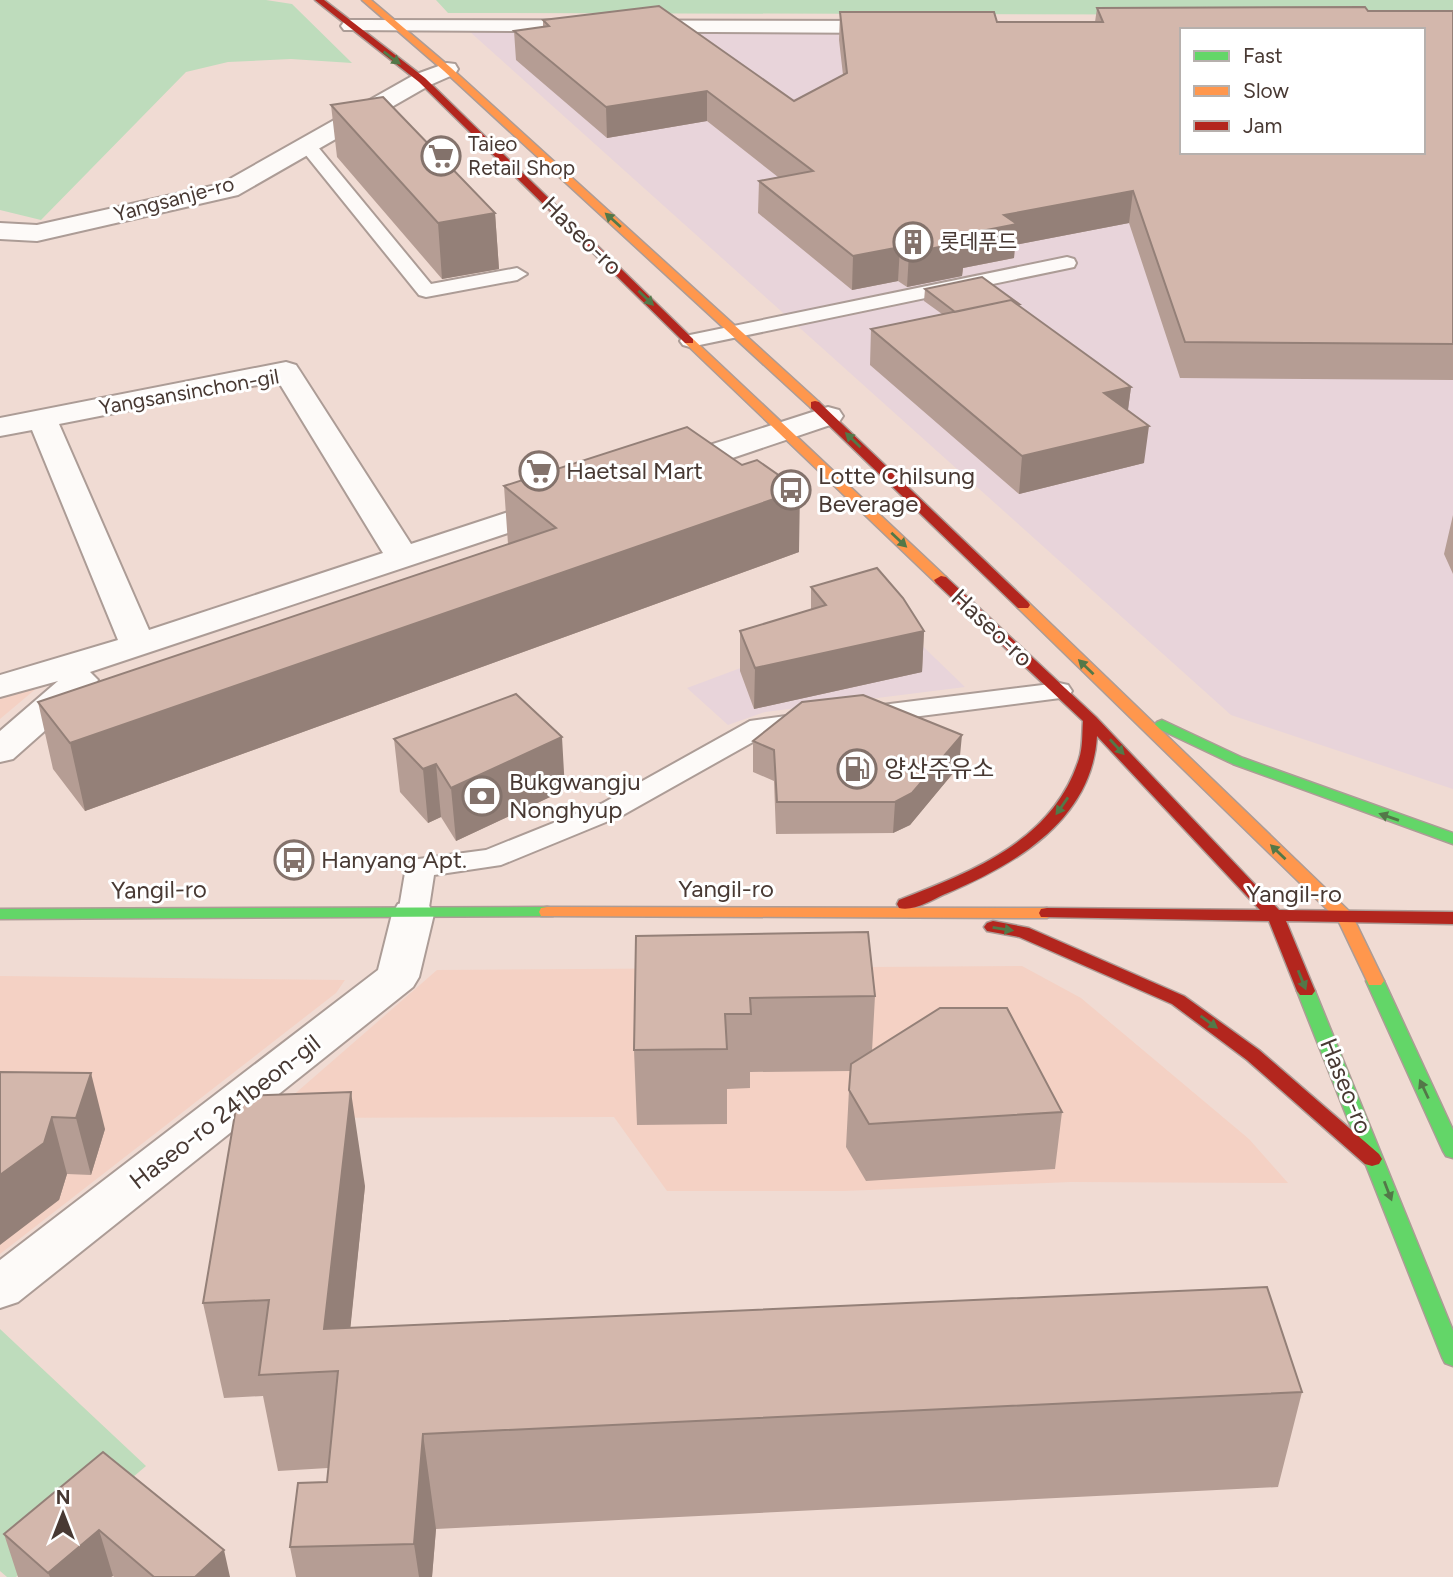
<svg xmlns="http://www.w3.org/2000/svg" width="1453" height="1577" font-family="Figtree,'Noto Sans KR',sans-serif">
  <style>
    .built { fill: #f4d1c4 }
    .industrial { fill: #e8d4da }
    .green { fill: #bedcbc }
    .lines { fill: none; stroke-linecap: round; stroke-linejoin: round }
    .lane-casing { stroke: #ac9c96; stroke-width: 4 }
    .street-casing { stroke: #ac9c96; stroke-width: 4 }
    .fast-casing { stroke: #ac9c96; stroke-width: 3 }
    .slow-casing { stroke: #ac9c96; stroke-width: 3 }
    .jam-casing { stroke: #ac9c96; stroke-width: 3 }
    .lane { fill: #fdfaf8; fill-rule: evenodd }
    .street { fill: #fdfaf8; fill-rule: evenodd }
    .fast { fill: #63d668; fill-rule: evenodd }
    .slow { fill: #ff974d; fill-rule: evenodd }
    .jam { fill: #b3261e; fill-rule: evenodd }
    .wall { fill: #b59d94 }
    .shaded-wall { fill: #948078 }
    .building { fill: #d3b7ac; stroke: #948078; stroke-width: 2; fill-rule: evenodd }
    .oneway { fill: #537848 }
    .labels { text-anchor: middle; stroke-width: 6; stroke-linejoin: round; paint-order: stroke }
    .far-poi-label { font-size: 21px; fill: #483933; stroke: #fff; text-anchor: start }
    .far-street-label { font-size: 21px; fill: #483933; stroke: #fff }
    .street-label { font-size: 24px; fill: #483933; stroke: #fff }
    .poi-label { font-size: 24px; fill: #483933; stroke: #fff; text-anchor: start }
  </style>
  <rect width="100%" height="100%" fill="#f0dbd3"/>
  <path class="built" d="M21,683L38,687L0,719V688Z
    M1022,966L1081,998L1249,1139L1288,1183L1071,1182L844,1191H667L614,1117L267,1118L437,970Z
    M0,976L345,980L336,993L0,1254Z"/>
  <path class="industrial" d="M469,31L1182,33V152H1423L1453,34V789L1231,715Z
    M875,600L965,687L765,712L728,725L687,688L805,644Z"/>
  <path class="green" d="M0,0H266L292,4L352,63L291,59L228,62L186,72L41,220L0,210Z
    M436,0H1453V15L448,13Z
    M0,1329L146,1466L16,1577H7L0,1571Z"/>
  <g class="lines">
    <g class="lane-casing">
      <path id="lane" d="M307,140L313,141L431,284L517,268L527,274L517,280L426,297L419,295L301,149L299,145L301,141Z
        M1067,257L1074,259L1076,263L1074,267L690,347L683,345L680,341L683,337L690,335Z
        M1059,683L1068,685L1072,691L1068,697L866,723L857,721L853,715L857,709L866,707Z
        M808,713L817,715L821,721L817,727L767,734L623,815L501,865L434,875L428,914L424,921L413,924L402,921L398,914L406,867L411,860L486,850L603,803L750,721Z"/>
    </g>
    <g class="street-casing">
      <path id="street" d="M351,20L891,21L898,23L901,27L898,31L891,33L344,30L341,26L344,22Z
        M447,63L455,64L458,69L455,74L430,85L238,195L37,241L0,239V223L37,225L221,184L414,75Z
        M286,362L296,365L300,371L411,544L554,497L565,500L570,507L565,514L90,672L98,680L93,688L13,759L0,762V731L58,681L0,697V675L118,640L32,430L0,436V418ZM278,381L383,553L149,630L59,424Z
        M828,407L839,410L843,416L839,422L682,475L671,477L660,475L656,468L660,461Z
        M413,901L428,904L434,914L419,977L413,987L18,1302L0,1308V1260L378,970L392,914L398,904Z"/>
    </g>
    <g class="fast-casing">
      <path id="fast" d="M1162,720L1243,758L1453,833V844L1233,764L1157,728L1154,725L1157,722Z
        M547,907L553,908L555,912L553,916L0,919V909Z
        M1375,975L1381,977L1384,981L1453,1130V1158L1446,1156L1443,1151L1366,981L1369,977Z
        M1306,985L1312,987L1315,991L1453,1331V1366L1445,1363L1442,1357L1297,991L1300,987Z"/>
    </g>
    <g class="slow-casing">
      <path id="slow" d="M362,0H371L450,67L819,402V408H811L444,71Z
        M689,338L693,339L946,577L948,580L946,583H936L685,343V339Z
        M1023,601L1028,602L1351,913L1384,981L1381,985H1369L1338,920L1018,608L1016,605L1018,602Z
        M547,907L1047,908L1055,913L1047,918L541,916L539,912L541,908Z"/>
    </g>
    <g class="jam-casing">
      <path id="jam" d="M315,0H324L425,78L693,339V343H685L419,82Z
        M815,401L819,402L1028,602L1030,605L1028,608H1018L811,408V402Z
        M941,576L946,577L1096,717L1279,910L1453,912V924L1286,921L1315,991L1312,995H1300L1297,991L1269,921L1041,917L1039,913L1041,909L1047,908L1260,910L1097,736C1092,821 1014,865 945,894C932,900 913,912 899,908L897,904L899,900C973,871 1053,841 1079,759C1083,747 1082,734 1083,721L936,583L934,580Z
        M993,921L1029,928L1184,996L1259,1050L1379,1154L1382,1159L1379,1164L1372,1166L1365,1164L1247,1060L1172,1004L1019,937L987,931L984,927L987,923Z"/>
    </g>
    <use href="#lane" class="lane"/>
    <use href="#street" class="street"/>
    <use href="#fast" class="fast"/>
    <use href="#slow" class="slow"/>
    <use href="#jam" class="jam"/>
  </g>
  <path class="wall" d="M1097,8L1453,11V380L1180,378L1129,223L1015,245L1014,258L963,268L962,276L907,287L898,281L852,290L758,213L759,181L778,177L707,121L607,138L516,60L514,31L543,27V20L794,101L843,75L839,40L840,12L997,22H1095Z
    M331,105L495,213L499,269L442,279L337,157Z
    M925,289L1019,304V306L1131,387L1128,410L1144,463L1019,494L870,365L871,329L942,314L924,301Z
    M504,486L799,552L85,811L53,769L38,702L508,544Z
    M1453,515V574L1444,554Z
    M811,587L924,631L922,672L754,709L740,671V631L811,610Z
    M394,739L565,790L456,841L441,817L428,823L400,792Z
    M753,741L959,766L910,825L893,833L776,834L774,781L753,772Z
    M868,932L875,996L872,1051L1062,1112L1055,1169L866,1181L846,1147L850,1071L750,1072V1088L727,1089V1124L637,1125L634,1050Z
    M0,1072L105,1129L91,1175L67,1174L59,1200Z
    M365,1186L350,1328L1302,1392L1278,1487L436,1529L432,1577H296L290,1547L327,1482L328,1468L278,1471L263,1396L224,1398L203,1303Z
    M103,1452L230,1577H114L113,1576L111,1577H18L4,1534Z"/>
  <path class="shaded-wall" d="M707,91V121L607,138L606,107Z
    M1133,191L1129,223L1015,245L1014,258L963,268L962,276L907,287L909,253L956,236L1004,215Z
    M495,213L499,269L442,279L438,223Z
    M900,247L898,281L852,290L853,256Z
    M1131,387L1126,424L1104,393Z
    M1149,426L1144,463L1019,494L1022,456Z
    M800,490L799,552L85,811L70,743Z
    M924,631L922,672L754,709L755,668Z
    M962,735L959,766L910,825L893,833L895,802Z
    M562,737L565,790L456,841L451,788Z
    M436,764L441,817L428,823L423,769Z
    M91,1073L105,1129L91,1175L76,1118Z
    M351,1092L365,1186L343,1400L338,1371L324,1329Z
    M52,1117L67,1174L59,1200L0,1245V1175Z
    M423,1434L436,1529L432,1577H419L414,1544Z
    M99,1530L113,1576L111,1577H50L48,1573Z
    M224,1550L230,1577H195Z"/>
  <path class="building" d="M659,6L794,101L847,73L840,12H994L997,22H1103L1097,8L1365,7L1368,11H1453V344L1185,342L1133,191L1004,215L1017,224L956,236L965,242L909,253L900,247L853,256L759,181L813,171L707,91L606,107L514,31L549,26L543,20ZM1182,30H1423V152H1182Z
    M383,97L495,213L438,223L331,105Z
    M982,277L1019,304H1017L1011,300L955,312L925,289Z
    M1011,300L1131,387L1104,393L1149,426L1022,456L871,329Z
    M687,427L742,465L757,460L800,490L70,743L38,702L556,528L504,486Z
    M877,568L903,598L924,631L755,668L740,631L826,605L811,587Z
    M516,694L562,737L451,788L436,764L423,769L394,739Z
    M863,695L962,735L912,793L895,802H777L774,750L753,741L802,702Z
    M868,932L875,996L750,998L751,1014H725L727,1049L634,1050L636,936Z
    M940,1008H1007L1062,1112L869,1124L849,1090L851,1064Z
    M0,1072L91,1073L76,1118L52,1117L44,1143L0,1175Z
    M351,1092L324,1329L1267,1287L1302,1392L423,1434L414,1544L290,1547L298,1483L327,1482L338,1371L259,1375L269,1300L203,1303L238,1096Z
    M103,1452L224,1550L195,1577H154L99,1530L48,1573L4,1534Z"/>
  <defs><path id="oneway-solid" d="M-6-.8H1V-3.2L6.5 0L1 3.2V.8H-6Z" transform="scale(1.75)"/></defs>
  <g class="oneway">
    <use href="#oneway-solid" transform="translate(392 58) rotate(37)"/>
    <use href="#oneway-solid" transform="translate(613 220) rotate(-138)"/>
    <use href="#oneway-solid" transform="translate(646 298) rotate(44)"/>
    <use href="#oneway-solid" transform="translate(853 440) rotate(-136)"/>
    <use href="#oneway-solid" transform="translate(899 540) rotate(43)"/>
    <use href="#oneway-solid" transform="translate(1086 667) rotate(-136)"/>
    <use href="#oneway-solid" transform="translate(1117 747) rotate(47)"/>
    <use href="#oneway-solid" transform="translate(1062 806) rotate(125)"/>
    <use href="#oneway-solid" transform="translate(1389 817) rotate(-161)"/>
    <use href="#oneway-solid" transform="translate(1278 852) rotate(-136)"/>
    <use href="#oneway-solid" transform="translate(1003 929) rotate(9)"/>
    <use href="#oneway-solid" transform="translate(1302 980) rotate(68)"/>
    <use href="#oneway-solid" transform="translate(1209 1022) rotate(36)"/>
    <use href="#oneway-solid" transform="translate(1424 1089) rotate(-115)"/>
    <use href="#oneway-solid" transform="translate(1388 1191) rotate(69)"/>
  </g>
  <defs>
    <g id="supermarket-ring" transform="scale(2.0125)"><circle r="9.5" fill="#fff" stroke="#83726b" stroke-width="1.5"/><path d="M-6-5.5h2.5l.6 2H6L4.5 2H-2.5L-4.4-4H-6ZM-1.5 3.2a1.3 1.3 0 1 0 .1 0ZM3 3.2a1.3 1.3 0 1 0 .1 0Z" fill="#83726b"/></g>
    <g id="building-ring" transform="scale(2.0125)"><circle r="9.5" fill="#fff" stroke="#83726b" stroke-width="1.5"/><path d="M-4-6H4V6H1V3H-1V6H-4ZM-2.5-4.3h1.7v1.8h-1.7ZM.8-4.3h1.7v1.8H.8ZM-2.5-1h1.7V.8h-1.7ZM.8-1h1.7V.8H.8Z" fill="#83726b"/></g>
    <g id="bus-ring" transform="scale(2.0125)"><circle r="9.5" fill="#fff" stroke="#83726b" stroke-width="1.5"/><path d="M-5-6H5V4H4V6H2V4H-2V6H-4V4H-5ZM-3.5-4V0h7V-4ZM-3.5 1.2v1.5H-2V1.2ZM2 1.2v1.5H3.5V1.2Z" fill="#83726b"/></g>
    <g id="fuel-ring" transform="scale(2.0125)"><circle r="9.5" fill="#fff" stroke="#83726b" stroke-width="1.5"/><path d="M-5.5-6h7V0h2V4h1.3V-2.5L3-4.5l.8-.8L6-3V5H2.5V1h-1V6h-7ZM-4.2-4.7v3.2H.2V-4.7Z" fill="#83726b"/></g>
    <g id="bank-ring" transform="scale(2.0125)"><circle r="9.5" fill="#fff" stroke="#83726b" stroke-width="1.5"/><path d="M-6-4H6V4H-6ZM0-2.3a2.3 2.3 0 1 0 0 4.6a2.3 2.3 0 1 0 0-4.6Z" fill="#83726b"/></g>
  </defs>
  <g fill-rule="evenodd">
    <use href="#supermarket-ring" x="441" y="156"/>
    <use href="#building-ring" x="913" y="242"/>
    <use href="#supermarket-ring" x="539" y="471"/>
    <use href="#bus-ring" x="791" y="490"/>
    <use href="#fuel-ring" x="857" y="769"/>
    <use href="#bank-ring" x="482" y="796"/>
    <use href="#bus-ring" x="294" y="860"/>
  </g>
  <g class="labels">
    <g class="far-poi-label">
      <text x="468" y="151">Taieo<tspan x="468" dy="24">Retail Shop</tspan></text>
      <text x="940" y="249">롯데푸드</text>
    </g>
    <g class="far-street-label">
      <text transform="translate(174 199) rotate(-15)" y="7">Yangsanje-ro</text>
      <text transform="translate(189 392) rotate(-10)" y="7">Yangsansinchon-gil</text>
    </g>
    <g class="street-label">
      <text transform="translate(582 236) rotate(44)" y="8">Haseo-ro</text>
      <text transform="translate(992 628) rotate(43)" y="8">Haseo-ro</text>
      <text x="726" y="897">Yangil-ro</text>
      <text transform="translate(159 890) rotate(-1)" y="8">Yangil-ro</text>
      <text x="1294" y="902">Yangil-ro</text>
      <text transform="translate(1346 1086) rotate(68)" y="8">Haseo-ro</text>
      <text transform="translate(225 1112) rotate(-38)" y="8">Haseo-ro 241beon-gil</text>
    </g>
    <g class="poi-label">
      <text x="566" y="479">Haetsal Mart</text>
      <text x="818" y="484">Lotte Chilsung<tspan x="818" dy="28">Beverage</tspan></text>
      <text x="884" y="777">양산주유소</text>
      <text x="509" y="790">Bukgwangju<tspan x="509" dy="28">Nonghyup</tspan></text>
      <text x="321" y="868">Hanyang Apt.</text>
    </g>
  </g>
  <rect x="1180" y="28" width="245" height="126" fill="#ffffff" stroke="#b6b0ad" stroke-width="2"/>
  <rect x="1194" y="51" width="35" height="10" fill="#63d668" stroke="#b6b0ad" stroke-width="2"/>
  <text x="1243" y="63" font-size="21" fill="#483933">Fast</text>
  <rect x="1194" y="86" width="35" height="10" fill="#ff974d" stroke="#b6b0ad" stroke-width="2"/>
  <text x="1243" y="98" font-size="21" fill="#483933">Slow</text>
  <rect x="1194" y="121" width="35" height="10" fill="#b3261e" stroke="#b6b0ad" stroke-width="2"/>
  <text x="1243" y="133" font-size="21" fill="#483933">Jam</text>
  <g transform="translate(63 1514)" stroke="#ffffff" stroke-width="5" paint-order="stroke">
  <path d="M0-5L12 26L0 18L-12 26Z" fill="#483933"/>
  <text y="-10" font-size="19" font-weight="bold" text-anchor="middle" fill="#483933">N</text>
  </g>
</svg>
